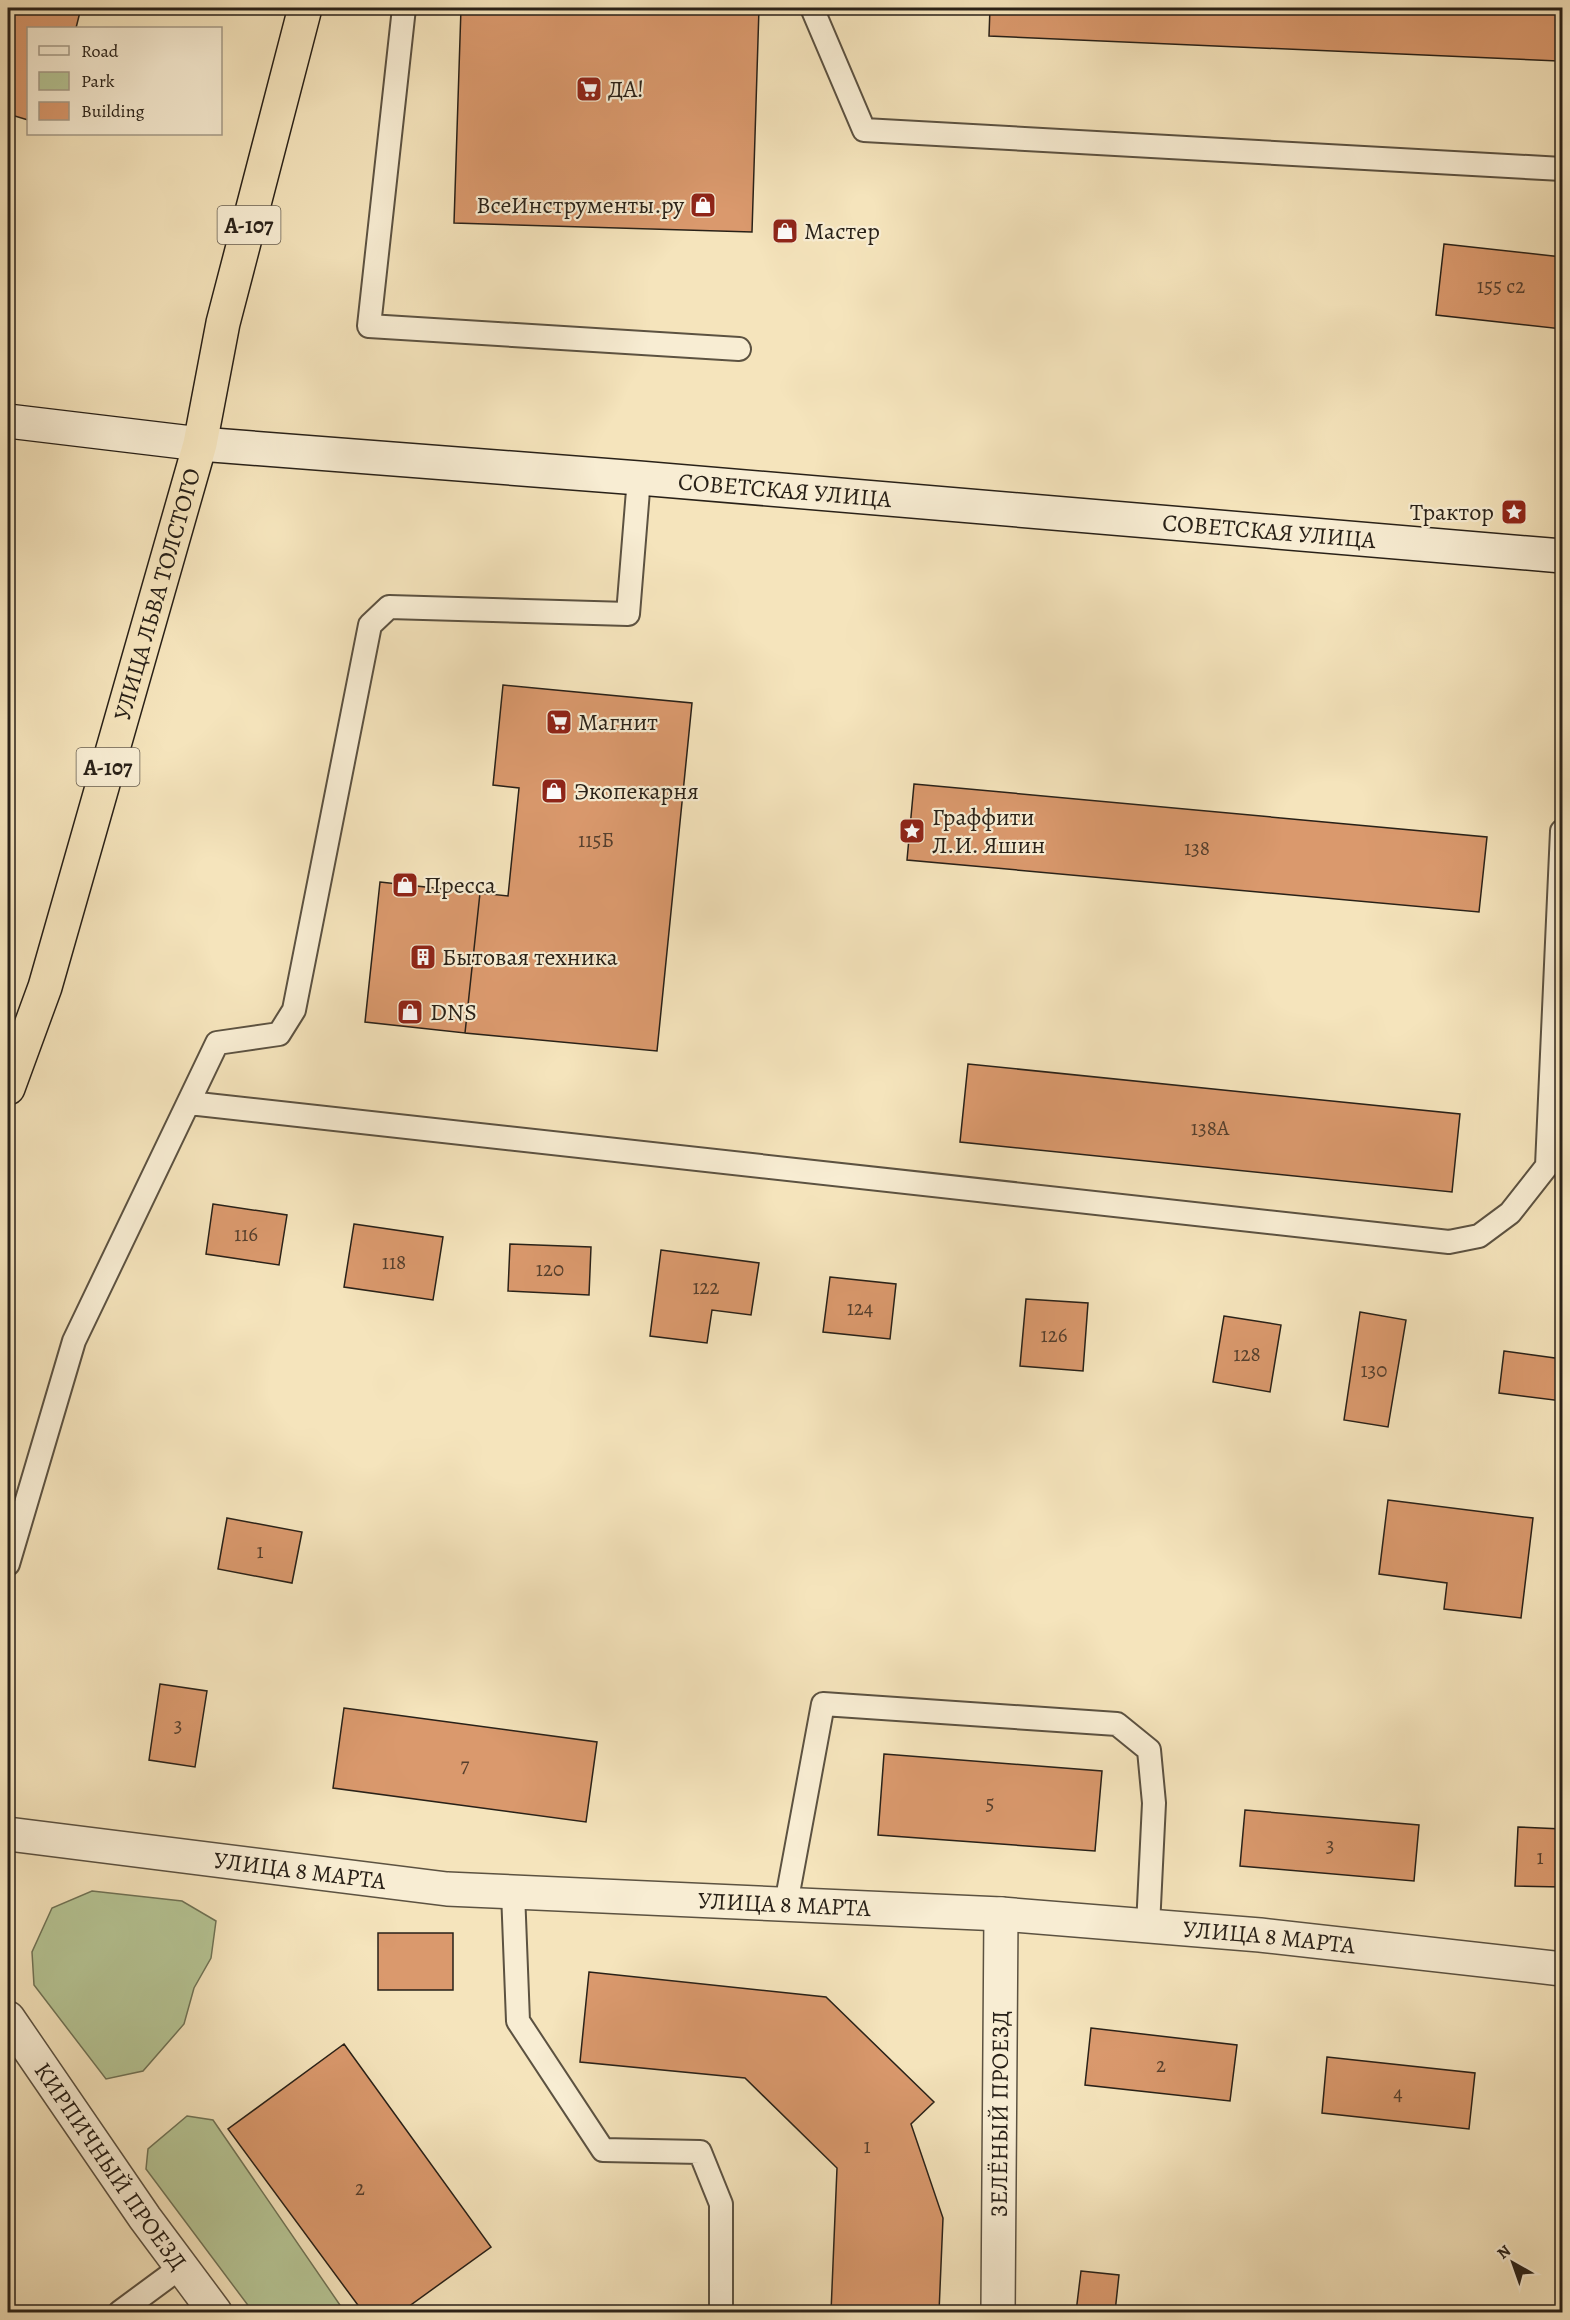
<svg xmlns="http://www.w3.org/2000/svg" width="1570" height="2320" font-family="Alegreya,serif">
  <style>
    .green { fill: #b6c595; stroke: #707356; stroke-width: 1.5 }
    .building { fill: #da996d; stroke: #292118; stroke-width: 1.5 }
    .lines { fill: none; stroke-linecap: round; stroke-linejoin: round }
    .lane-casing { stroke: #5c5241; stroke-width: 26 }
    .street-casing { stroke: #5c5241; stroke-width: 36 }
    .secondary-casing { stroke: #292118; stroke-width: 36 }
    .highway-casing { stroke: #292118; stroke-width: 36 }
    .lane { stroke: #f8edd3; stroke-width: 22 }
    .street { stroke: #f8edd3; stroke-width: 33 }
    .secondary { stroke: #f8edd3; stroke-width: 33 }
    .highway { stroke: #f5e4bc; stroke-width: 33 }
    .labels { text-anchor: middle; stroke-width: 4.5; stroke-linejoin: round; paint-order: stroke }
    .number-label { font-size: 21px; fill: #553f2d }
    .shield { fill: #f8edd3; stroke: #675e50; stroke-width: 1.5 }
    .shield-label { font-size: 22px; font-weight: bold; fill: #292118 }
    .poi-label { font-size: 24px; fill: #292118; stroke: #f8edd3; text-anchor: start }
    .street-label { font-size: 24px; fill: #292118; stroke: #f8edd3 }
  </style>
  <rect width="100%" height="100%" fill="#f5e4bc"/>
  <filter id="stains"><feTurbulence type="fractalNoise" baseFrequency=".00333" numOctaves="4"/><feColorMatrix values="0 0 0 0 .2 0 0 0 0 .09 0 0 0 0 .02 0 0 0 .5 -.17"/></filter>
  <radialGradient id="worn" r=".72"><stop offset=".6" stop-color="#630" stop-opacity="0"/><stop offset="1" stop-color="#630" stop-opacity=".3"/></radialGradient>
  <path class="green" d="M92,1891L182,1901L216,1921L211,1958L194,1988L184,2024L143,2071L106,2079L34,1985L32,1952L52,1908Z
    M187,2116L213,2120L342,2308V2312H253L146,2169L148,2149Z"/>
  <path class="building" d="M8,8H81L76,28H28V120L8,114Z
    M461,8H759L752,232L454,223Z
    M990,8H1562V9L1558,61L989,36Z
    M1444,244L1562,257V329L1436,315Z
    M503,685L692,703L657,1051L465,1033L480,893L508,896L519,788L493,785Z
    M914,784L1487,837L1479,912L907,860Z
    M380,882L480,893L465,1033L365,1022Z
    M968,1064L1460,1114L1452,1192L960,1142Z
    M213,1204L287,1215L279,1265L206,1254Z
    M354,1224L443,1237L433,1300L344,1287Z
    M510,1244L591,1247L589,1295L508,1291Z
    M661,1250L759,1263L751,1315L712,1310L707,1343L650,1336Z
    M830,1277L896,1284L890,1339L823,1332Z
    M1026,1299L1088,1303L1083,1371L1020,1366Z
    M1360,1312L1406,1320L1388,1427L1344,1420Z
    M1224,1316L1281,1325L1270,1392L1213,1382Z
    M1504,1351L1562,1359V1401L1499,1393Z
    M1388,1500L1533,1518L1521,1618L1444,1609L1447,1583L1379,1574Z
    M227,1518L302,1532L292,1583L218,1569Z
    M160,1684L207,1691L195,1767L149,1760Z
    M344,1708L597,1742L586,1822L333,1788Z
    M884,1754L1102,1771L1095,1851L878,1835Z
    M1245,1810L1419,1825L1414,1881L1240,1866Z
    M1518,1827L1562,1829V1887L1515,1886Z
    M378,1933H453V1990H378Z
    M589,1972L826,1997L934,2102L911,2124L943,2218L939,2312H831L837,2168L745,2078L580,2062Z
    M1091,2028L1237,2045L1230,2101L1085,2085Z
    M344,2044L491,2247L401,2312H363L228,2129Z
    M1327,2057L1475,2073L1469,2129L1322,2113Z
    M1081,2271L1119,2275L1115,2312H1076Z
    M1213,2307L1262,2312H1213Z"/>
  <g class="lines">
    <g class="lane-casing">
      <path id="lane" d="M404,8L369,326L739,349
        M812,8L864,130L1562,169
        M189,1103L1449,1242L1479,1236L1510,1213L1547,1166L1562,831
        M8,1564L74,1341L217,1043L279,1034L294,1010L370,625L389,607L628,614L639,478
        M513,1892L518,2021L603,2150L700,2152L721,2204V2312
        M786,1904L823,1704L1117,1724L1149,1750L1154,1803L1148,1926
        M120,2312L181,2267"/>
    </g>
    <g class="street-casing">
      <g id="street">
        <path id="s1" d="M8,1834L447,1889L1001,1914L1260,1935L1562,1969"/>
        <path id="s2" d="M8,2018L145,2218L215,2312"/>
        <path id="s3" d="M998,2312L1001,1914"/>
      </g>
    </g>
    <g class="secondary-casing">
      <g id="secondary">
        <path id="s4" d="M8,421L200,444L639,478L1562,556"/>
      </g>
    </g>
    <g class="highway-casing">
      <g id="highway">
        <path id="s5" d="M8,1088L45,987L200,444L223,323L305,8"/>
      </g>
    </g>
    <use href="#lane" class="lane"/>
    <use href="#street" class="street"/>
    <use href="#secondary" class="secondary"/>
    <use href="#highway" class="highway"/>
  </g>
  <defs>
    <g id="supermarket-square" transform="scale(1.35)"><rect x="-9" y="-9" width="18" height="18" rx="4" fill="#8f2418" stroke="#f8edd3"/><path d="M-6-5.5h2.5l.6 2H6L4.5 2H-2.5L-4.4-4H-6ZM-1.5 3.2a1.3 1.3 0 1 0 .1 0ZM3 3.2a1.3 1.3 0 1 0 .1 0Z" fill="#fff"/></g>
    <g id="shop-square" transform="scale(1.35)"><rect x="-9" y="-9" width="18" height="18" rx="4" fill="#8f2418" stroke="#f8edd3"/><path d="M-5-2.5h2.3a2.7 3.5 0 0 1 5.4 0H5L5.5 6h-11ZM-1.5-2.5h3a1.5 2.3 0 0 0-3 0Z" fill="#fff"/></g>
    <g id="sight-square" transform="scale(1.35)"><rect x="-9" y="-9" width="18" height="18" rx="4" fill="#8f2418" stroke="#f8edd3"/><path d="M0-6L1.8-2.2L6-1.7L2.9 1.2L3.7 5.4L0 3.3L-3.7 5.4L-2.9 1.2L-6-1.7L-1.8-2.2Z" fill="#fff"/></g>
    <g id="building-square" transform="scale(1.35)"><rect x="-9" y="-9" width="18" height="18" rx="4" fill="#8f2418" stroke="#f8edd3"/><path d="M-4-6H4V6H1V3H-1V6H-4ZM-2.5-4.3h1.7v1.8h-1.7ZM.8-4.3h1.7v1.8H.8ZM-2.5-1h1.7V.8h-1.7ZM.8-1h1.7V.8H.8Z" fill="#fff"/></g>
  </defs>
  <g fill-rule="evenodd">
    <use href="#supermarket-square" x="589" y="89"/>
    <use href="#shop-square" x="703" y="205"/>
    <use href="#shop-square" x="785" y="231"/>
    <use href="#sight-square" x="1514" y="512"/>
    <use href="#supermarket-square" x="559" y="722"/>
    <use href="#shop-square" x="554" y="791"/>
    <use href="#sight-square" x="912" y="831"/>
    <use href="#shop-square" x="405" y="885"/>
    <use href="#building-square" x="423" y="957"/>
    <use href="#shop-square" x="410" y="1012"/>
  </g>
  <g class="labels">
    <g class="number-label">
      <text x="1501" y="293">155 с2</text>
      <text x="596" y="847">115Б</text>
      <text x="1197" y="855">138</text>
      <text x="1210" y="1135">138А</text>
      <text x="246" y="1241">116</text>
      <text x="394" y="1269">118</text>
      <text x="550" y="1276">120</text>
      <text x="706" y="1294">122</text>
      <text x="860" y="1315">124</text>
      <text x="1054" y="1342">126</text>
      <text x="1247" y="1361">128</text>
      <text x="1374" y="1377">130</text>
      <text x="260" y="1558">1</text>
      <text x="178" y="1732">3</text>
      <text x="465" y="1772">7</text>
      <text x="990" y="1810">5</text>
      <text x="1330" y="1852">3</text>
      <text x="1540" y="1864">1</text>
      <text x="1161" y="2072">2</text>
      <text x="1398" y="2100">4</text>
      <text x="867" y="2153">1</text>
      <text x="360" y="2195">2</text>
    </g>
    <g class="shield">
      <rect x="217.5" y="206" width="63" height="38" rx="4.5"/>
      <rect x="76.5" y="748" width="63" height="38" rx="4.5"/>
    </g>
    <g class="shield-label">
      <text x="249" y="233">А-107</text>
      <text x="108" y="775">А-107</text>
    </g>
    <g class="poi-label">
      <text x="608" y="97">ДА!</text>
      <text x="684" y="213" text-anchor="end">ВсеИнструменты.ру</text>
      <text x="804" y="239">Мастер</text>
      <text x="1494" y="520" text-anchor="end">Трактор</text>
      <text x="578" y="730">Магнит</text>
      <text x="574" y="799">Экопекарня</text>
      <text x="932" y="825">Граффити<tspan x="932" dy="28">Л.И. Яшин</tspan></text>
      <text x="424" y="893">Пресса</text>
      <text x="442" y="965">Бытовая техника</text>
      <text x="430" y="1020">DNS</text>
    </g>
    <g class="street-label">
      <text dy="8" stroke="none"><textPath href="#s4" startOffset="780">СОВЕТСКАЯ УЛИЦА</textPath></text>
      <text dy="8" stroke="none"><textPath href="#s4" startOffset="1266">СОВЕТСКАЯ УЛИЦА</textPath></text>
      <text dy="8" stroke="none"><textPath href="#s5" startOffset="516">УЛИЦА ЛЬВА ТОЛСТОГО</textPath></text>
      <text dy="8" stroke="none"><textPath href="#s1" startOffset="294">УЛИЦА 8 МАРТА</textPath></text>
      <text dy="8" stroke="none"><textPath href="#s1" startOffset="780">УЛИЦА 8 МАРТА</textPath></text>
      <text dy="8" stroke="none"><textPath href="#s1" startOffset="1266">УЛИЦА 8 МАРТА</textPath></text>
      <text dy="8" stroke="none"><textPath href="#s3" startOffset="198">ЗЕЛЁНЫЙ ПРОЕЗД</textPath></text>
      <text dy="8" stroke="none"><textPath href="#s2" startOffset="180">КИРПИЧНЫЙ ПРОЕЗД</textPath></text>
    </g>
  </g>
  <rect width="1570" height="2320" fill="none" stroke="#f5e4bc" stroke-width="30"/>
  <rect x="9" y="9" width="1552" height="2302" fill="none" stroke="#292118" stroke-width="3"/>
  <rect x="15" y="15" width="1540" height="2290" fill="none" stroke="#292118" stroke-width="1.5"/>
  <rect x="27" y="27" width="195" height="108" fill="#f8edd3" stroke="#a59b88" stroke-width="1.5"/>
  <rect x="39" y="46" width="30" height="9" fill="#f8edd3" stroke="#a59b88" stroke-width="1.5"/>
  <text x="81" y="57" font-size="18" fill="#292118">Road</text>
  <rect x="39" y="72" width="30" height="18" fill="#b6c595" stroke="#a59b88" stroke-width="1.5"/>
  <text x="81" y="87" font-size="18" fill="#292118">Park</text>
  <rect x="39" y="102" width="30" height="18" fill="#da996d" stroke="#a59b88" stroke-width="1.5"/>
  <text x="81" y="117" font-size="18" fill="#292118">Building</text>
  <g transform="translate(1513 2263) rotate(320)" stroke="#f8edd3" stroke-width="4.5" paint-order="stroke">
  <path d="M0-4.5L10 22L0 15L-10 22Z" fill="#292118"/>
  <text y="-9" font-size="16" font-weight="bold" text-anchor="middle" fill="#292118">N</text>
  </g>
  <rect width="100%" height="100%" filter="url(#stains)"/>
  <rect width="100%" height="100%" fill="url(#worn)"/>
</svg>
